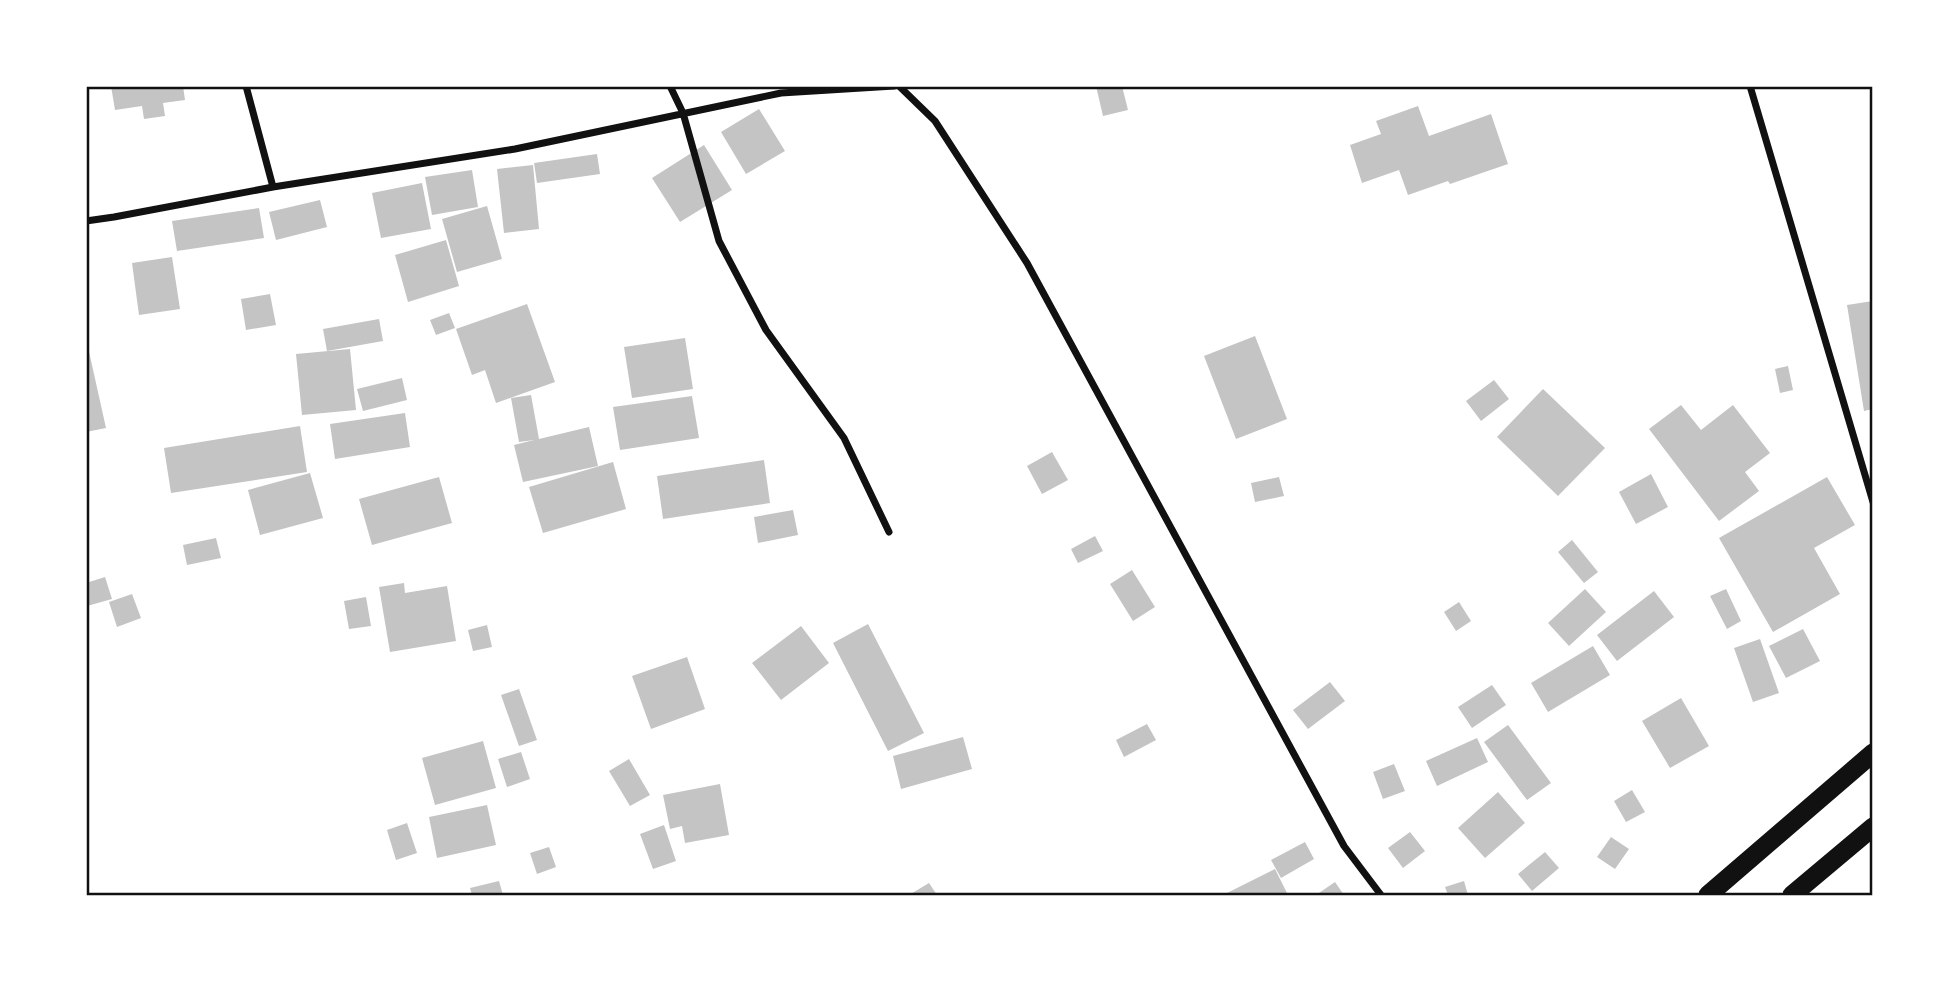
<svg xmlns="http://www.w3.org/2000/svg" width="1959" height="981" font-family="'Alegreya Sans',sans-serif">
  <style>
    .building { fill: #c4c4c4 }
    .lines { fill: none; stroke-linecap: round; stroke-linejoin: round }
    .minor { stroke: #111; stroke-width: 7 }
    .trunk { stroke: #111; stroke-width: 19 }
    .neatline { fill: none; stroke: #111; stroke-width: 2.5 }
  </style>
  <rect width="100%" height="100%" fill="#fff"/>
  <path class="building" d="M111,86H183L185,100L163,103L165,116L144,119L142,106L115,110Z
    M1096,86H1122L1128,110L1103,116Z
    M1418,106L1429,136L1491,114L1508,164L1450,184L1448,181L1408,195L1399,170L1362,183L1350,145L1381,134L1376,121Z
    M759,109L785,151L746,174L721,132Z
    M704,145L732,190L680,222L652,178Z
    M597,154L600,174L537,183L534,163Z
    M533,165L539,229L504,233L497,169Z
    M472,170L478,207L432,215L425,177Z
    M422,183L431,229L381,238L372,193Z
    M320,200L327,227L276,240L269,212Z
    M487,206L502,259L457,272L442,219Z
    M259,208L264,238L177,251L172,221Z
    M446,240L459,286L408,302L395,255Z
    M172,257L180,309L139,315L132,263Z
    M270,294L276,325L246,330L241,299Z
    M1873,301V409L1864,411L1847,305Z
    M527,304L555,382L496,403L485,370L472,375L456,329Z
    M449,313L455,328L436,335L430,320Z
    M379,319L383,341L327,351L323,329Z
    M1255,336L1287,419L1236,439L1204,356Z
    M86,338L106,428L86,432Z
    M685,338L693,389L632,398L624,347Z
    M350,349L356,410L302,415L296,354Z
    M1788,366L1793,390L1780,393L1775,369Z
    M402,378L407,400L363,411L357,389Z
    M1494,380L1509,399L1481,421L1466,401Z
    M1543,389L1605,448L1558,496L1497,437Z
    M531,395L539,439L589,427L598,466L523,482L514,445L534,440L519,442L511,398Z
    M692,396L699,438L620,450L613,407Z
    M1681,405L1701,430L1733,405L1770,453L1745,472L1759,491L1719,521L1649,429Z
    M405,413L410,447L335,459L330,424Z
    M300,426L307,472L171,493L164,448Z
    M1052,452L1068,480L1042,494L1027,466Z
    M764,460L770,503L663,519L657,476Z
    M613,462L626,509L543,533L529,487Z
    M310,473L323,518L260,535L248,490Z
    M1651,474L1668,507L1636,524L1619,492Z
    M439,477L452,523L372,545L359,499Z
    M1279,477L1284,496L1255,502L1251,483Z
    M1827,477L1855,525L1814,548L1840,594L1773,632L1719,538Z
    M793,510L798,535L758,543L754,517Z
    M1095,536L1103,551L1078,563L1071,549Z
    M216,538L221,558L187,565L183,545Z
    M1572,540L1598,572L1584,583L1558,552Z
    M1132,570L1155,607L1133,621L1110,584Z
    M105,577L112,599L87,606L86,583Z
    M404,583L405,593L447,586L456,641L390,652L379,587Z
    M1585,589L1606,612L1569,646L1548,623Z
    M1726,589L1741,621L1727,629L1710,596Z
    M1654,591L1674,617L1617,661L1597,635Z
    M132,594L141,618L117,627L109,602Z
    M366,597L371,626L349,629L344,601Z
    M1459,602L1471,621L1456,631L1444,612Z
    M868,624L924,733L888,751L833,643Z
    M487,625L492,647L473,651L468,630Z
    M801,626L829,663L781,700L752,663Z
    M1803,629L1820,661L1786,678L1769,646Z
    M1760,639L1779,693L1753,702L1734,648Z
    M1593,646L1610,675L1548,712L1531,683Z
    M687,657L705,709L651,729L632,676Z
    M1330,682L1345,701L1308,729L1293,710Z
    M1492,685L1506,705L1472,728L1458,707Z
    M519,689L537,740L519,746L501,695Z
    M1681,698L1709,746L1670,768L1642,721Z
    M1147,724L1156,740L1124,757L1116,740Z
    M1508,725L1551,783L1527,800L1484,742Z
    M963,737L972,769L901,789L893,756Z
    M1477,738L1488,762L1437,786L1426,761Z
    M483,741L496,788L435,805L422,758Z
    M521,752L530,779L507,787L498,759Z
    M629,759L650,795L630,806L609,771Z
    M1394,764L1405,791L1383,799L1373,772Z
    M720,784L729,835L685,843L682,826L670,829L663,795Z
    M1632,790L1645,812L1626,822L1614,801Z
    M1498,792L1525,823L1485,858L1458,828Z
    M487,805L496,845L437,858L429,817Z
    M407,823L417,853L396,860L387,830Z
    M664,825L676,861L653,869L640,834Z
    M1410,832L1425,851L1403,868L1388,848Z
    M1611,837L1629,849L1615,869L1597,857Z
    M1305,842L1314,859L1281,878L1271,860Z
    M549,847L556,867L537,874L530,853Z
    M1545,852L1559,868L1532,891L1518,874Z
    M1275,869L1288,895H1223Z
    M499,881L503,895H472L470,888Z
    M1464,881L1468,895H1448L1445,887Z
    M1335,882L1344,895H1316Z
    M929,883L937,895H909Z"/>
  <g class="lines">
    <path class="minor" d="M246,86L273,187
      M670,86L683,113L719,241L766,330L844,438L889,532
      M899,86L935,121L1027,263L1344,846L1381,895
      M1750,86L1873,502
      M86,221L114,217L273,187L515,149L781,93L894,86"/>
    <path class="trunk" d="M1708,895L1873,753
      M1792,895L1873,827"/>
  </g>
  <rect width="1959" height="981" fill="none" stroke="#ffffff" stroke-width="175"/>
  <rect x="88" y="88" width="1783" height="806" class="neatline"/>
</svg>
